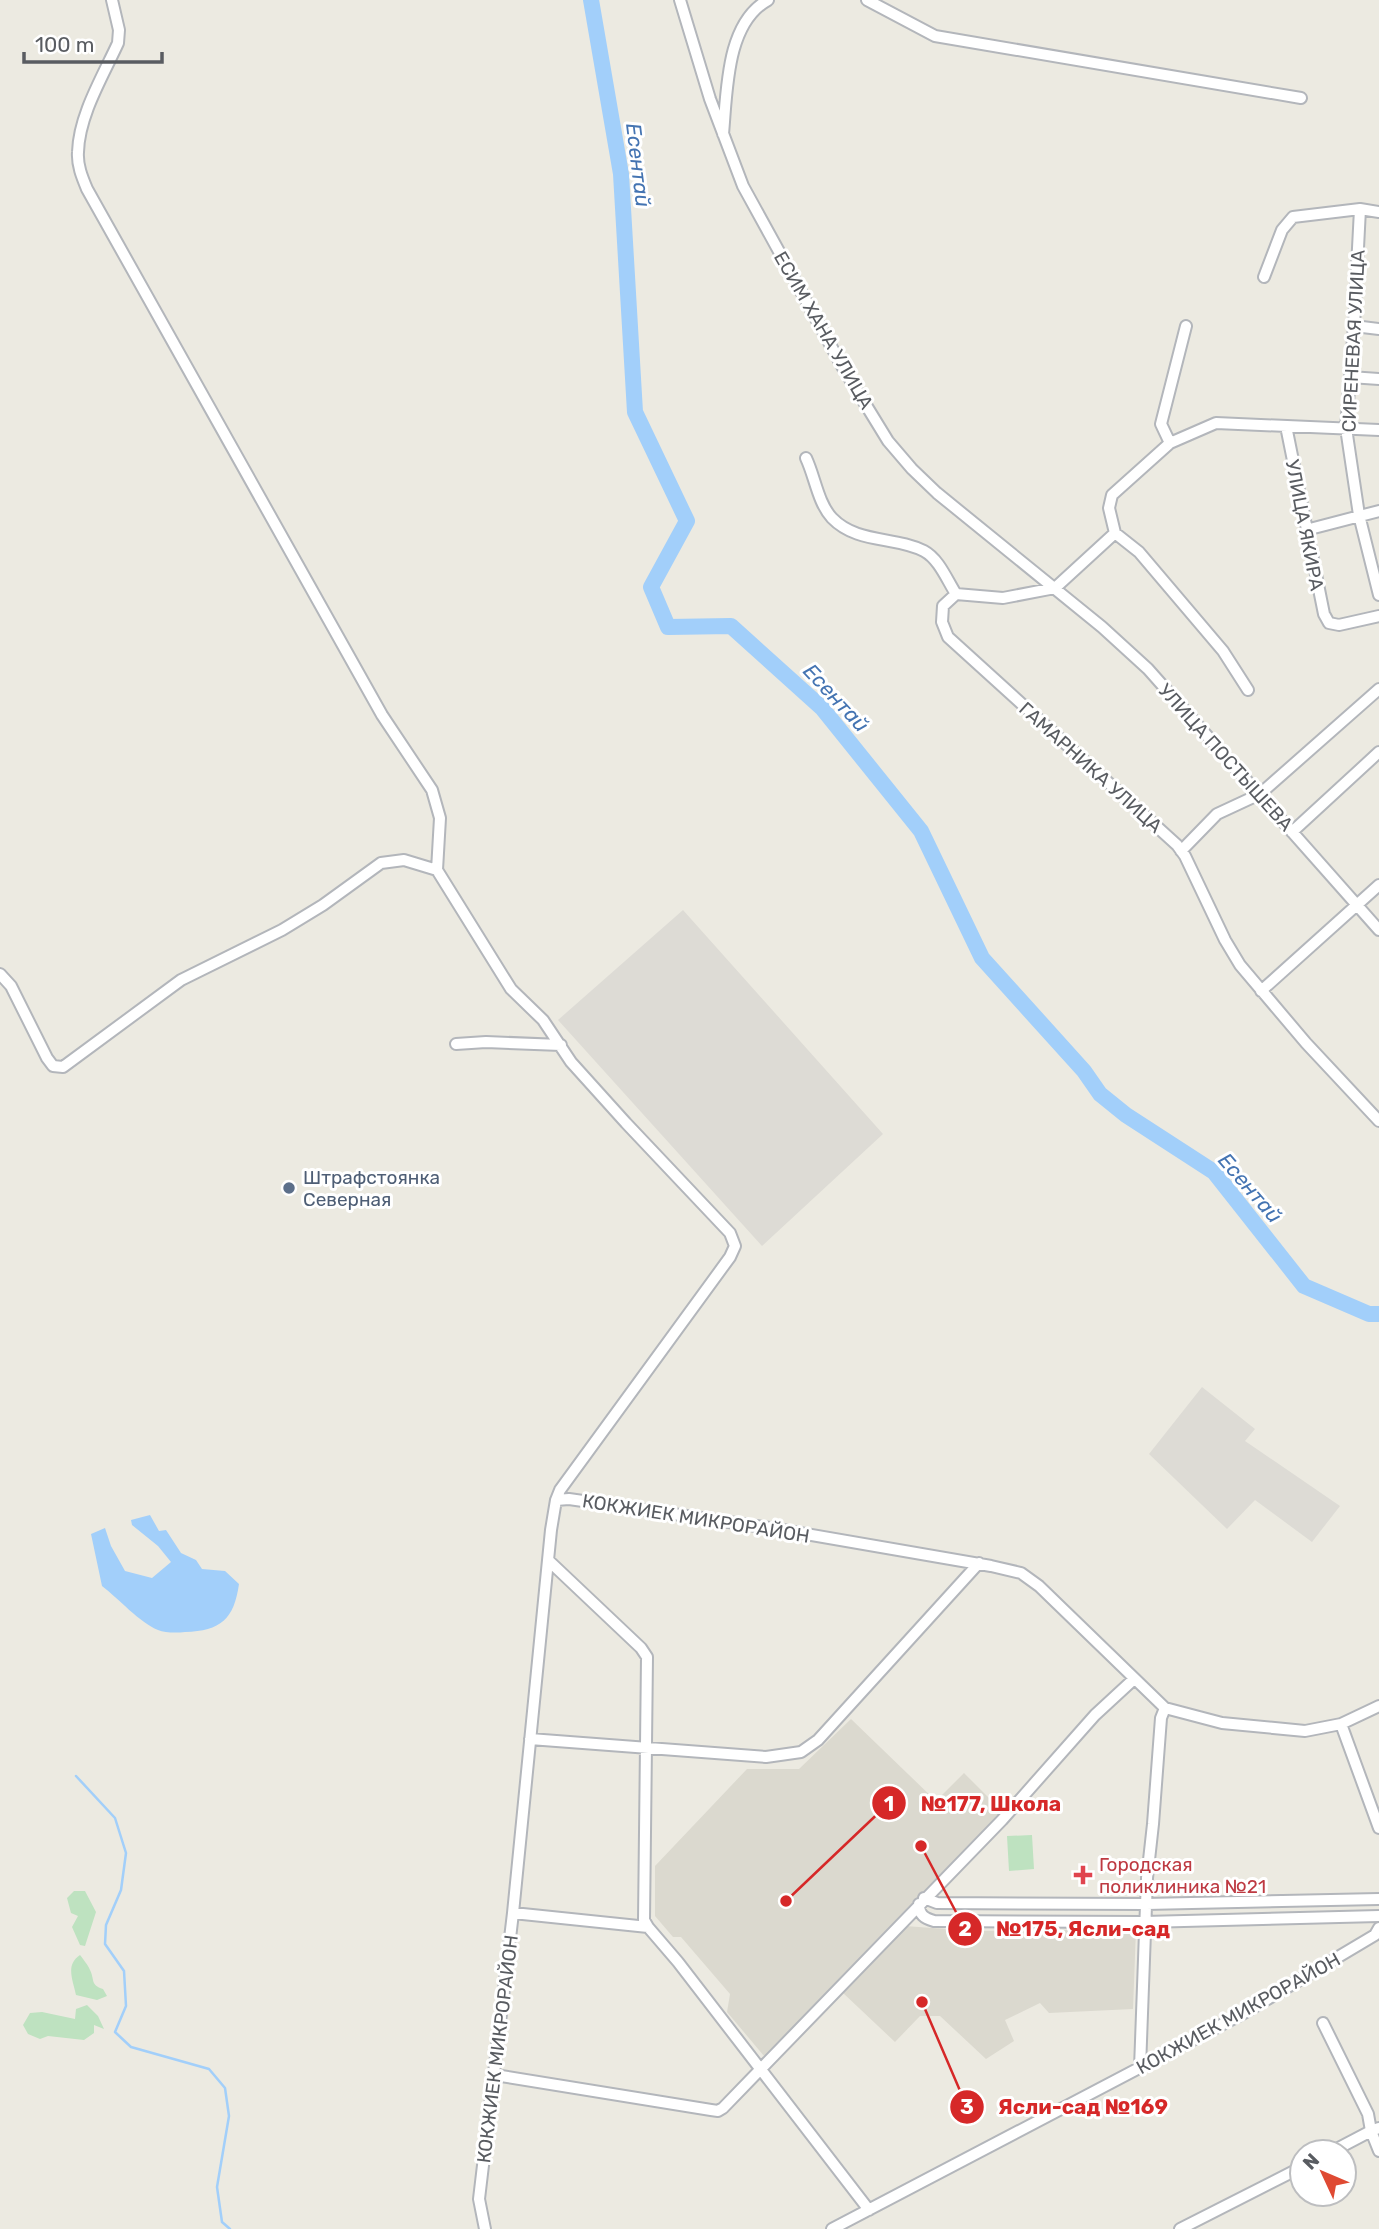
<svg xmlns="http://www.w3.org/2000/svg" width="1379" height="2229" font-family="Rubik,sans-serif">
  <style>
    .industrial { fill: #dddbd5 }
    .education { fill: #dbd9cf }
    .green { fill: #bee2c0 }
    .water { fill: #a2cffa }
    .lines { fill: none; stroke-linecap: round; stroke-linejoin: round }
    .stream { stroke: #a2cffa; stroke-width: 2.5 }
    .river { stroke: #a2cffa; stroke-width: 16 }
    .minor-casing { stroke: #b3b6bb; stroke-width: 14 }
    .minor { stroke: #fff; stroke-width: 10 }
    .service-dot { fill: #5c6f8a; stroke: #fff; stroke-width: 2.5 }
    .health-dot { fill: #e0444e; stroke: #fff; stroke-width: 2.5 }
    .labels { text-anchor: middle; stroke-width: 6; stroke-linejoin: round; paint-order: stroke }
    .street-label { font-size: 19px; fill: #595c61; stroke: #fff }
    .service-label { font-size: 19px; fill: #4e5e75; stroke: #fff; text-anchor: start }
    .health-label { font-size: 19px; fill: #be3a42; stroke: #fff; text-anchor: start }
    .water-label { font-size: 21px; font-style: italic; fill: #4474b2; stroke: #fff }
    .leader { fill: none; stroke: #d62828; stroke-width: 2.5 }
    .callout-dot { fill: #d62828; stroke: #fff; stroke-width: 2.5 }
    .mark-label { font-size: 21px; text-anchor: middle; font-weight: bold; fill: #fff }
    .callout-label { font-size: 21px; text-anchor: middle; font-weight: bold; fill: #d62828; stroke: #fff; stroke-width: 6; stroke-linejoin: round; paint-order: stroke }
  </style>
  <rect width="100%" height="100%" fill="#eceae1"/>
  <path class="industrial" d="M683,910L883,1134L762,1246L558,1020Z
    M1202,1387L1255,1429L1245,1441L1340,1506L1312,1542L1255,1500L1227,1529L1149,1454Z"/>
  <path class="education" d="M851,1719L936,1801L964,1773L1004,1813L767,2056H764L727,2012L730,1994L681,1937H673L655,1916V1866L747,1769H799Z
    M905,1926L973,1931L1136,1929L1133,2009L1049,2013L1040,2003L1005,2020L1014,2041L986,2059L940,2016H920L895,2042L842,1992Z"/>
  <path class="green" d="M1032,1835L1034,1869L1009,1871L1007,1836Z
    M74,1891H85L96,1912L85,1946L80,1945L72,1927L78,1916L71,1913L67,1898Z
    M80,1955C83,1959 88,1965 90,1970C95,1980 90,1985 103,1989L107,1996L97,2000L76,1995C73,1980 65,1965 80,1955Z
    M87,2005L98,2016L104,2029L94,2025V2033L84,2040L48,2036L40,2039L28,2034L23,2025L30,2013L42,2012L75,2019L76,2009Z"/>
  <path class="water" d="M150,1515L159,1531L166,1530L181,1553L196,1560L202,1569L225,1571L239,1584C234,1619 221,1631 185,1632C177,1633 165,1633 158,1630C140,1623 118,1598 102,1586L91,1534L105,1528L111,1546L125,1571L152,1578L171,1562L158,1546L132,1525L131,1520Z"/>
  <g class="lines">
    <path class="stream" d="M76,1776L115,1818L126,1853L121,1890L106,1925L105,1944L124,1971L126,2006L115,2032L131,2047L209,2069L225,2088L229,2116L217,2187L222,2222L230,2229"/>
    <path class="river" d="M591,0L621,174L635,412L687,521L651,587L668,627L731,626L822,708L921,831L982,958L1084,1071L1100,1094L1126,1115L1214,1172L1304,1286L1369,1314H1379"/>
    <g class="minor-casing">
      <path id="minor" d="M112,0L119,30L118,43C103,76 79,115 78,152C77,165 82,177 87,189L382,715L432,790L440,818L437,870L511,989L543,1020L571,1062L626,1123L730,1233L735,1246L730,1257L560,1490L556,1500L551,1530L513,1913L479,2199L485,2229
        M680,0L710,99L743,186L842,366L888,441L912,469L937,493L1102,627L1148,669L1379,930
        M867,0L935,36L1301,98
        M723,134C727,91 726,23 768,0
        M1360,209L1354,326L1346,428L1359,515L1379,595
        M1264,277L1282,230L1293,217L1360,209L1379,212
        M1354,326L1379,329
        M1350,377L1379,379
        M1286,426L1324,614L1329,623L1339,625L1379,616
        M1170,443L1161,424L1186,326
        M806,458C815,477 818,503 832,518C857,544 895,536 924,551C939,559 947,580 956,594L943,606L942,622L948,637L1177,845L1185,856L1225,940L1240,965L1306,1043L1379,1121
        M1306,530L1379,511
        M1115,533L1139,552L1223,651L1248,690
        M956,594L1003,598L1055,588L1115,533L1109,508L1112,495L1170,443L1216,423L1379,430
        M1292,832L1379,752
        M1181,851L1217,814L1260,794L1379,689
        M0,974L11,986L47,1058L53,1066L63,1067L181,980L282,930L323,905L381,863L404,860L437,870
        M1261,991L1379,885
        M456,1044L486,1042L561,1045
        M556,1500L569,1499L777,1529L991,1566L1021,1573L1039,1586L1165,1708L1222,1723L1305,1731L1341,1724L1379,1706
        M548,1560L641,1648L647,1657L644,1920L648,1927L678,1962L869,2210
        M1341,1724L1379,1828
        M530,1739L766,1757L801,1752L818,1740L979,1563
        M924,1898L937,1903L1146,1904L1379,1899
        M919,1904C919,1915 924,1918 934,1921L1145,1922L1379,1916
        M513,1913L648,1927
        M1323,2023L1368,2114L1371,2131L1379,2128
        M1140,2068L1147,1878L1153,1824L1161,1718L1165,1708
        M495,2075L711,2110L718,2111L723,2108L1002,1820L1095,1715L1134,1679
        M1331,2152L1371,2131L1379,2151
        M832,2229L1244,2013L1375,1935L1379,1928
        M1180,2229L1302,2167"/>
    </g>
    <use href="#minor" class="minor"/>
  </g>
  <circle class="service-dot" cx="289" cy="1188" r="7"/>
  <path class="health-dot" d="M1079.5 1864.5h7v7h7v7h-7v7h-7v-7h-7v-7h7z"/>
  <g class="labels">
    <g class="street-label">
      <text transform="translate(824 330) rotate(60)" y="7">ЕСИМ ХАНА УЛИЦА</text>
      <text transform="translate(1353 341) rotate(-87)" y="7">СИРЕНЕВАЯ УЛИЦА</text>
      <text transform="translate(1305 525) rotate(79)" y="7">УЛИЦА ЯКИРА</text>
      <text transform="translate(1226 757) rotate(48)" y="7">УЛИЦА ПОСТЫШЕВА</text>
      <text transform="translate(1091 767) rotate(42)" y="7">ГАМАРНИКА УЛИЦА</text>
      <text transform="translate(696 1518) rotate(9)" y="7">КОКЖИЕК МИКРОРАЙОН</text>
      <text transform="translate(1238 2013) rotate(-29)" y="7">КОКЖИЕК МИКРОРАЙОН</text>
      <text transform="translate(497 2049) rotate(-83)" y="7">КОКЖИЕК МИКРОРАЙОН</text>
    </g>
    <g class="service-label">
      <text x="303" y="1184">Штрафстоянка<tspan x="303" dy="22">Северная</tspan></text>
    </g>
    <g class="health-label">
      <text x="1099" y="1871">Городская<tspan x="1099" dy="22">поликлиника №21</tspan></text>
    </g>
    <g class="water-label">
      <text transform="translate(638 165) rotate(83)" y="7">Есентай</text>
      <text transform="translate(836 698) rotate(47)" y="7">Есентай</text>
      <text transform="translate(1250 1188) rotate(49)" y="7">Есентай</text>
    </g>
  </g>
  <path class="leader" d="M786 1901L889 1803M921 1846L965 1929M922 2002L967 2107"/>
  <g class="callout-dot">
    <circle cx="786" cy="1901" r="7"/>
    <circle cx="921" cy="1846" r="7"/>
    <circle cx="922" cy="2002" r="7"/>
    <circle cx="889" cy="1803" r="18"/>
    <circle cx="965" cy="1929" r="18"/>
    <circle cx="967" cy="2107" r="18"/>
  </g>
  <g class="mark-label">
    <text x="889" y="1811">1</text>
    <text x="965" y="1936">2</text>
    <text x="967" y="2114">3</text>
  </g>
  <g class="callout-label">
    <text x="991" y="1811">№177, Школа</text>
    <text x="1083" y="1936">№175, Ясли-сад</text>
    <text x="1083" y="2114">Ясли-сад №169</text>
  </g>
  <g transform="translate(1323 2173) rotate(314)"><circle r="33" fill="#ffffff" stroke="#bdbec0" stroke-width="2"/>
  <path d="M0-5L12 26L0 18L-12 26Z" fill="#df4a33"/>
  <text y="-10" font-size="19" font-weight="bold" text-anchor="middle" fill="#595c61">N</text>
  </g>
  <path d="M24 52v10h138v-10" fill="none" stroke="#595c61" stroke-width="3.5"/>
  <text x="35" y="52" font-size="21" fill="#595c61" stroke="#ffffff" stroke-width="5" paint-order="stroke">100 m</text>
</svg>
